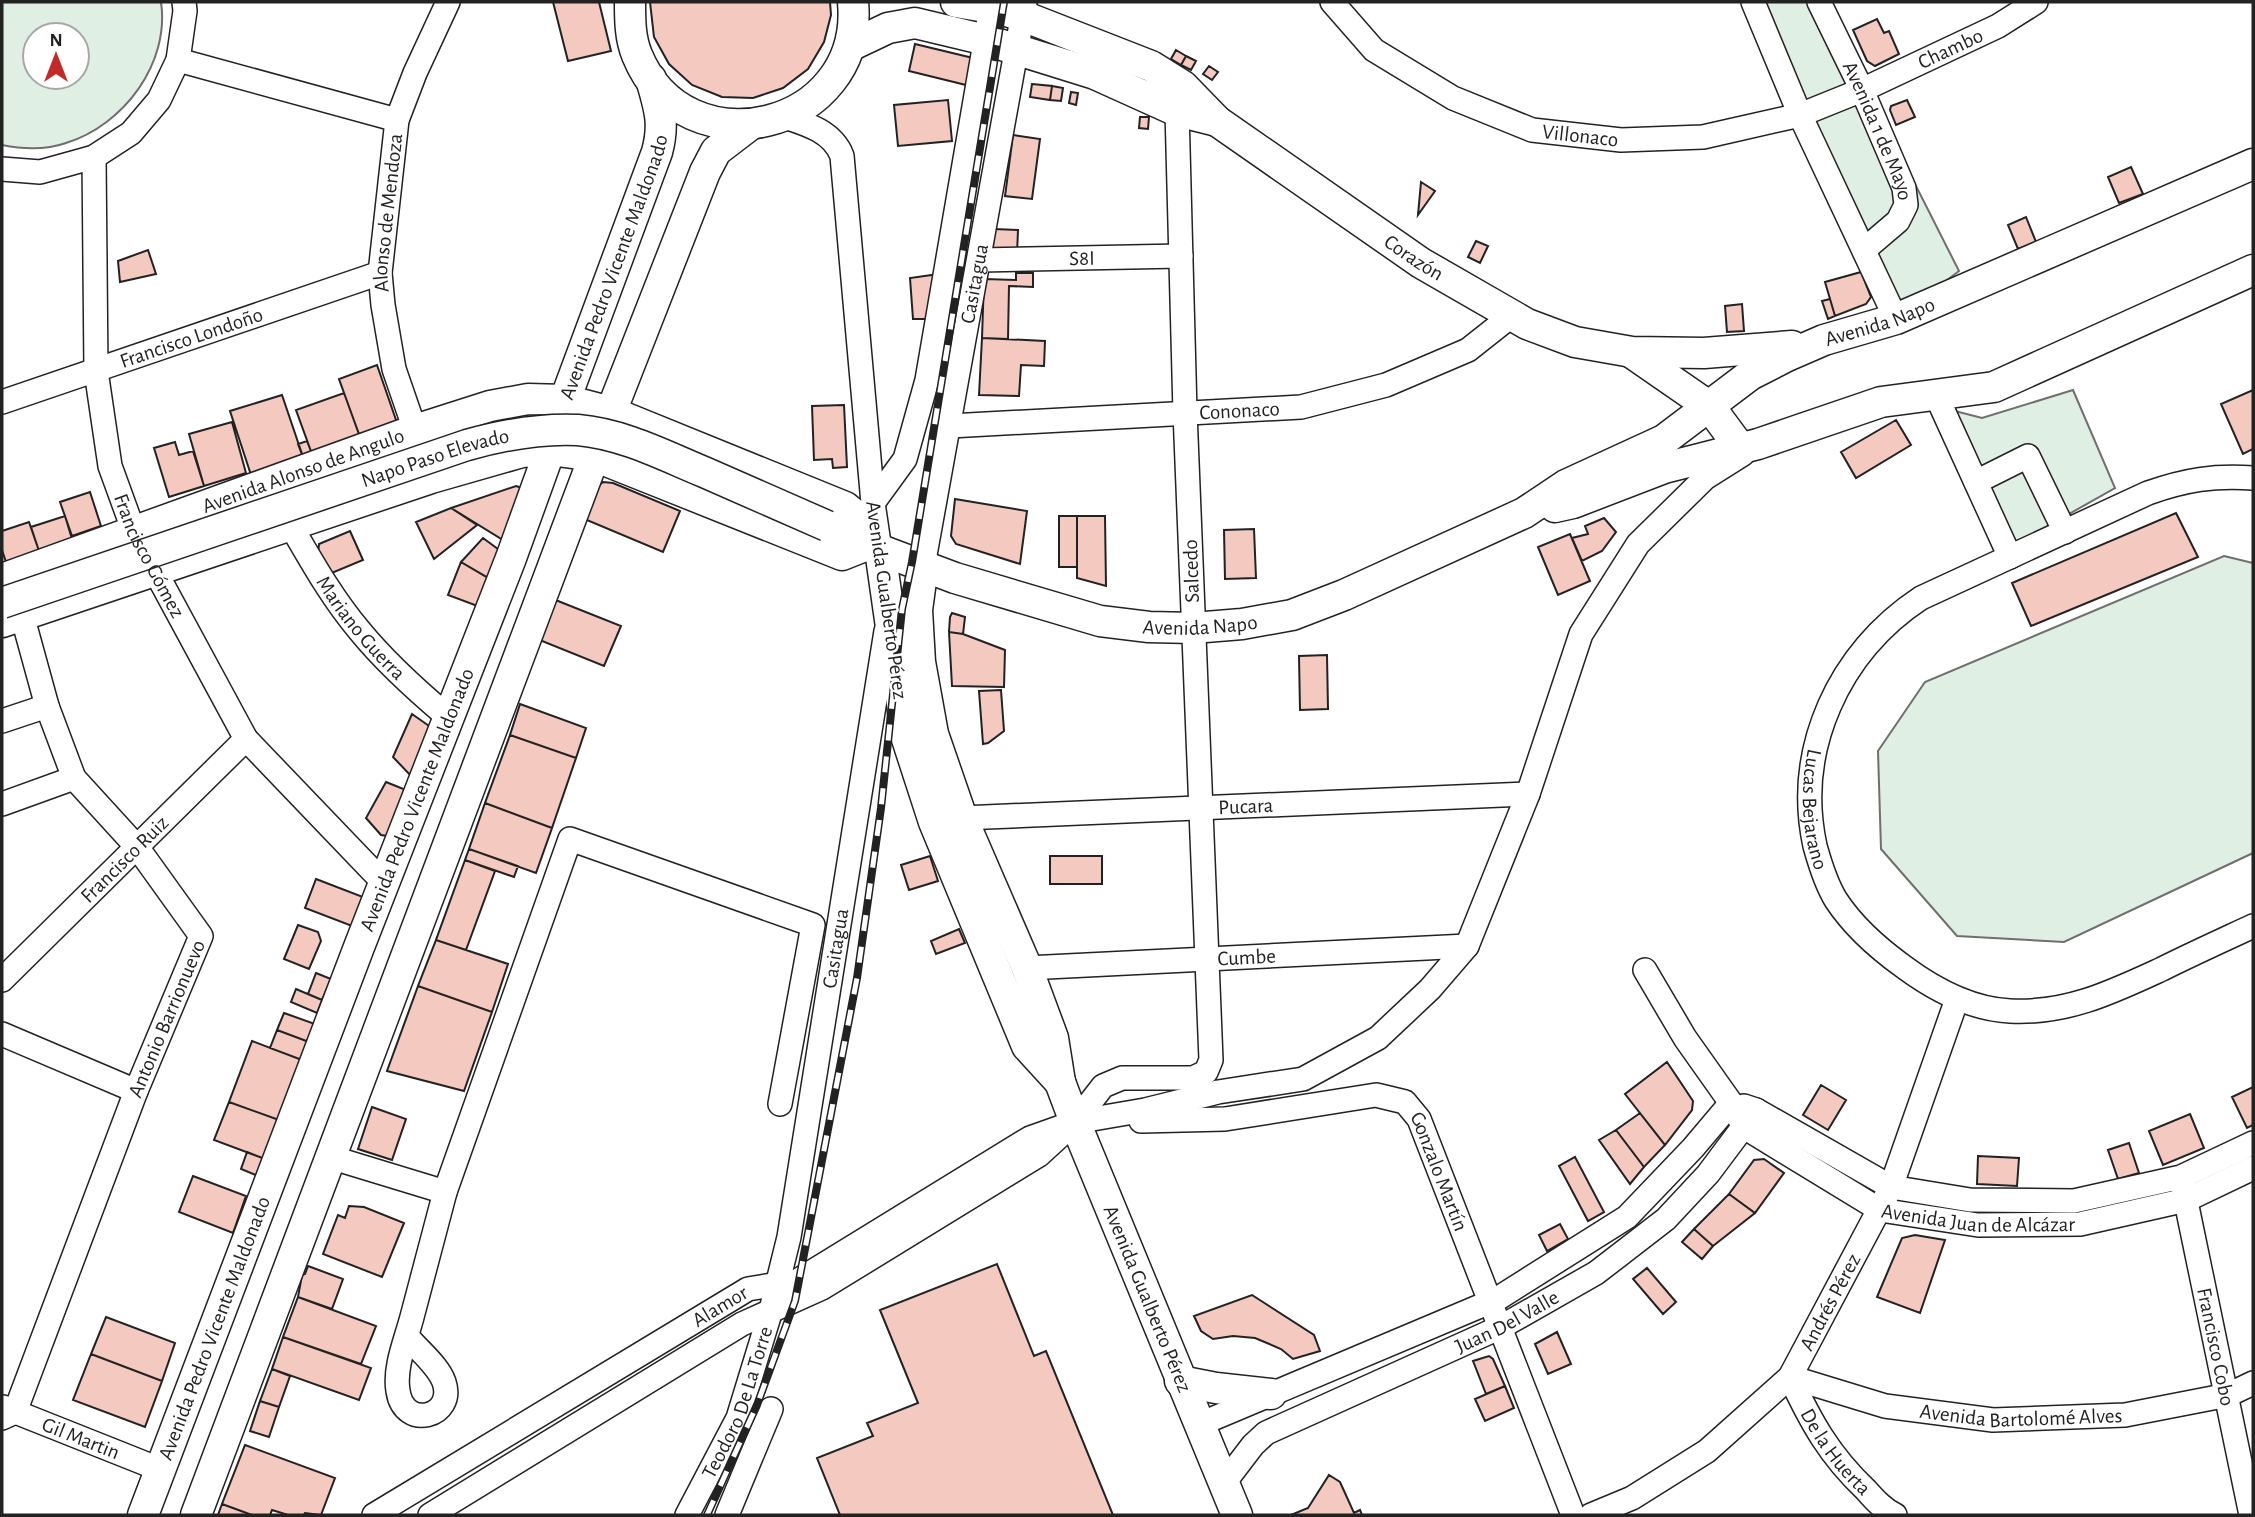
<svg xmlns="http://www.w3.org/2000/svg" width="2255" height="1517" font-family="'Alegreya Sans',sans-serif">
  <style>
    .green { fill: #e0efe3; stroke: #6f6f6f; stroke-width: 2; fill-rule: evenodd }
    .building { fill: #f3c9c0; stroke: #222; stroke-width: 2 }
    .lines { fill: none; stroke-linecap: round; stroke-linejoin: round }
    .minor-casing { stroke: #222; stroke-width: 26 }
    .major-casing { stroke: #222; stroke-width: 33 }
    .minor { stroke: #fff; stroke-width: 23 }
    .major { stroke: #fff; stroke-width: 30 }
    .rail-casing { stroke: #222; stroke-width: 8 }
    .rail { stroke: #fff; stroke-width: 5; stroke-dasharray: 16; stroke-linecap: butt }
    .major-bridge-casing { stroke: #222; stroke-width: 33; stroke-linecap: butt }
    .major-bridge { stroke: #fff; stroke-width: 30 }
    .labels { text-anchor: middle; stroke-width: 5; stroke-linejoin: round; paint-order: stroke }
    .street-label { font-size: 21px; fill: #222; stroke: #fff }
  </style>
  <rect width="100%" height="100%" fill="#fff"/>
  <path class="green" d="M2,2H161C170,63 124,125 66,143C46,150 22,149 2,145ZM35,35H77V77H35Z
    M1751,2H1823L1959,271L1896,319Z
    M2073,390L2115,488L2016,544L1955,411L1982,418Z
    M2224,556L2253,563V853L2064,942L1957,936L1881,849L1878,751L1925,682Z"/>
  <path class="building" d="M553,2H599L611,51L568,61Z
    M650,2H830L831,15L824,42L808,69L783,88L753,98L722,97L692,85L669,64L654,37Z
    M1877,19L1884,33L1889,31L1899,54L1875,66L1867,61L1853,30Z
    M915,44L973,58L966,85L909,71Z
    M1176,50L1186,56L1181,65L1171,59Z
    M1186,56L1196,61L1191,70L1181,65Z
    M1209,66L1218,72L1212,80L1203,74Z
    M1032,84L1052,86L1050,100L1030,97Z
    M1052,86L1063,88L1061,101L1050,100Z
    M1071,92L1078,93L1076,105L1069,103Z
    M948,100L952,141L898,146L894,105Z
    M1907,100L1915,117L1896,125L1890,110L1891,106Z
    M1140,117H1149L1148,129L1139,128Z
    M1013,135L1040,139L1032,199L1005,196Z
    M2131,167L2143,194L2119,203L2108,177Z
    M1421,182L1435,191L1418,215Z
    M2026,217L2036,242L2018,249L2008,225Z
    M994,229L1018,230L1017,254L1001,253L993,247Z
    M1476,241L1488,246L1480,263L1468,257Z
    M148,250L156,274L120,282L118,261Z
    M1861,272L1871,297L1866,304L1835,316L1825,282Z
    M1016,273H1033V287L1009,286L1008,339L982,338L984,279L1016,280Z
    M939,274L935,319H913L910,278Z
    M1830,299L1835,316L1828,319L1822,301Z
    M1742,304L1744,331L1727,332L1725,306Z
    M982,338L1045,341L1044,366L1021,365L1019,396L979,395Z
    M377,365L396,420L394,425L360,437L339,379Z
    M2253,390V449L2243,454L2221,404Z
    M344,393L360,437L312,454L296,410Z
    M282,395L303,457L251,475L230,411Z
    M844,405L847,467L833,468L832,459L814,460L812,406Z
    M1896,420L1911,445L1856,478L1841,452Z
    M232,422L246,473L204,486L189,434Z
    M307,441L312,454L303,457L298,444Z
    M175,442L179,455L193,451L204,486L169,497L154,448Z
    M603,482L613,483L680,511L663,552L582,518L596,488Z
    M516,486L528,490L511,545L451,508Z
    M90,492L101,526L72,536L60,502Z
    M955,499L1027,511L1020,564L956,544L951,536Z
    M451,508L477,525L434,559L416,522Z
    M2176,513L2198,557L2031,626L2012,583Z
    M65,516L72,539L39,551L31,527Z
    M1059,516H1077V567H1059Z
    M1077,516H1105L1106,586L1077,578Z
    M1604,518L1616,532L1602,551L1582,561L1572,538L1588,534L1585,526Z
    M29,522L39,551L6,562L2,550V531Z
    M1254,529L1256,578L1225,579L1224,530Z
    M350,531L363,560L327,575L318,554L319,544Z
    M1570,534L1590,581L1558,595L1538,547Z
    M483,538L502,552L490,579L461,562Z
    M461,562L490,579L480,607L448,595Z
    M553,599L621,626L604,666L537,639Z
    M952,613L965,617L963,634L949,632L950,617Z
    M949,632L963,634L1005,650L1004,687L952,686Z
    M1327,655L1328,709L1300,710L1299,656Z
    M1001,690L1004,731L988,743L983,744L979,691Z
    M520,704L586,728L576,758L510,735Z
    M412,714L432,728L412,777L393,757Z
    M510,735L576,758L552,828L485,803Z
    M386,782L406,790L387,836L381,835L366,818Z
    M485,803L552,828L536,873L469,849Z
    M469,849L518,866L514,877L465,860Z
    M930,856L938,881L909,890L901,865Z
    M1050,856H1102V884H1050Z
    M465,860L495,871L466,950L436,940Z
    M316,879L363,897L352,926L305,908Z
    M298,925L318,932L321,941L309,969L284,959Z
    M959,929L965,943L936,954L931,941Z
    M436,940L508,964L492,1012L418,986Z
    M316,973L331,979L322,1000L308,994Z
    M418,986L492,1012L464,1091L387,1071Z
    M296,989L322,1000L317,1013L291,1002Z
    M284,1013L315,1024L309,1042L277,1030Z
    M277,1030L309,1042L302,1060L270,1048Z
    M252,1041L302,1060L279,1120L229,1102Z
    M1667,1062L1693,1101L1692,1110L1665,1145L1625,1094Z
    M1821,1085L1846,1100L1828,1130L1803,1115Z
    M2253,1087V1125L2247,1128L2232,1097Z
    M229,1102L279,1120L265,1159L214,1140Z
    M372,1107L406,1119L392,1160L358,1149Z
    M1640,1113L1665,1145L1644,1167L1616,1130Z
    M2190,1114L2204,1148L2163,1165L2149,1131Z
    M1616,1130L1644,1167L1630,1184L1599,1140Z
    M2129,1143L2139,1173L2118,1179L2108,1150Z
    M247,1152L265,1159L258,1176L241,1169Z
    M1978,1156L2019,1158L2017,1186L1977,1184Z
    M1575,1157L1604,1212L1588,1221L1559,1166Z
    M1764,1159L1784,1173L1755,1213L1729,1194L1754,1160Z
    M193,1176L246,1196L233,1233L179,1212Z
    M1729,1194L1755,1213L1713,1246L1694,1229Z
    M349,1206L364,1207L404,1223L382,1277L323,1254L338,1215L345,1218Z
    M1560,1224L1568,1239L1547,1251L1539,1235Z
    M1694,1229L1713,1246L1702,1259L1682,1242Z
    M1915,1235L1945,1240L1920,1313L1877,1297L1902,1238Z
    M997,1264L1034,1356L1046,1351L1113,1515H840L817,1458L873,1436L867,1423L918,1403L880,1310Z
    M308,1266L343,1279L332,1309L298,1297L302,1275L305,1274Z
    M1647,1268L1676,1302L1663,1314L1633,1279Z
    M1252,1295L1314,1335L1320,1351L1293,1359L1281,1349L1255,1338L1233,1336L1213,1339L1201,1331L1194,1316Z
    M298,1297L376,1326L361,1364L283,1337Z
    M106,1317L175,1343L162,1381L91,1354Z
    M1557,1332L1571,1364L1548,1374L1535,1344Z
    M283,1337L371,1368L359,1400L272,1369Z
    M91,1354L162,1381L145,1427L73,1400Z
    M1489,1356L1493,1359L1505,1386L1486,1394L1473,1361Z
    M272,1369L290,1376L279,1407L260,1401Z
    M1505,1386L1514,1408L1485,1421L1475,1399Z
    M260,1401L279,1407L269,1437L250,1431Z
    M245,1445L335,1478L321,1515L305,1513L304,1515H288L272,1510L270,1515H252L222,1504Z
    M1329,1475L1340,1482L1354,1513L1360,1510L1362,1515H1291L1308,1508Z
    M222,1504L252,1515H218Z"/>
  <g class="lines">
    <g class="minor-casing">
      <g id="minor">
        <path id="s1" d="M1332,2L1374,50L1453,98L1532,130L1621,140L1703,137L1800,115L1862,90L1998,26L2036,2"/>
        <path d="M1753,2L1800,115L1896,319"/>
        <path id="s2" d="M1819,2L1862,90L1904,188L1906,205L1898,221L1864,250"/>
        <path d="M178,60L397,120"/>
        <path d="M785,117C807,124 833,132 842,156L873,503L880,550"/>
        <path id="s3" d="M94,157L96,371L110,466L134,532L246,739L384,883"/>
        <path d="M2,169L40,172L94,157L131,133L159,100L178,60L185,11L184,2"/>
        <path id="s4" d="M980,260L1181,256"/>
        <path d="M1936,395L2010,557"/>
        <path id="s5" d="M2,402L380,273"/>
        <path id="s6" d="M950,426L1301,407L1386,385L1468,350L1511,316"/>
        <path id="s7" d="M415,430L394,369L383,305L380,273L397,120L415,73L448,2"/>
        <path id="s8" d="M2253,478C2214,475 2185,480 2148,493L1921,598C1839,652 1794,749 1815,846C1820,864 1826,884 1836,900C1853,926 1879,949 1904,967C1935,990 1971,1009 2010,1011C2067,1014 2112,992 2162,969C2192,954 2223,940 2253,926"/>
        <path d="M1976,482L2028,456L2065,532"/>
        <path d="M873,503L905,459L927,380L992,2"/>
        <path id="s9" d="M291,526C312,562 332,598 359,630C385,662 416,690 448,717"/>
        <path id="s10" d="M923,566L1025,2"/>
        <path d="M2,721L47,706"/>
        <path d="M2,804L74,778"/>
        <path id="s11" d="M962,818L1528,794"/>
        <path id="s12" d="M1027,968L1467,946"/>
        <path id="s13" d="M1645,970L1685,1038L1731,1103L1744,1127L1880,1210L1978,1225L2080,1224L2186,1200L2253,1168"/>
        <path id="s14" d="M2,980L246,739"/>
        <path d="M2,1034L136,1091"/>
        <path d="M1744,1106L1756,1110L1891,1187L1970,1200L2074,1201L2181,1177L2253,1143"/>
        <path id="s15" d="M1141,1121L1225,1119L1376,1095L1405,1102L1419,1119L1573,1515"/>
        <path d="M330,1157L445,1192L570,839L813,925L780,1104"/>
        <path id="s16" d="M2183,1187L2251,1515"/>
        <path d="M407,1336C418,1350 438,1365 444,1382C456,1417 404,1431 398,1391C394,1367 406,1340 412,1317C423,1275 434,1234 445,1192"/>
        <path id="s17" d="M1790,1377L1885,1406L1993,1420L2125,1415L2228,1395L2253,1383"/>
        <path id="s18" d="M1790,1377C1811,1422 1829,1455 1866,1490C1875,1500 1883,1509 1895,1515"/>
        <path id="s19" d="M3,1407L159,1469"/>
        <path id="s20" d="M2,1418L15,1412L136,1091L201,936L137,847L74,778L47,706L22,615"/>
        <path d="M1198,1425L1497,1299L1627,1217L1693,1148L1731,1103"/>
        <path id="s21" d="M1224,1483L1253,1445L1266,1433L1501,1327L1596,1273L1666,1219L1708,1174L1756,1110"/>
        <path id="s22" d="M374,1515L748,1289L797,1281L1030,1138L1075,1122L1145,1110L1218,1092L1303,1079L1378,1038L1430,989L1467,946L1528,794L1581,634L1638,544L1705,478L1743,454"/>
        <path d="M430,1515L742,1324L822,1288L1039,1155L1075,1122L1103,1086L1122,1078H1193L1206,1072L1211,1060L1185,412L1177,111"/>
        <path id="s23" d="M687,1515L738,1418L771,1310L789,1237L886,631"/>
        <path d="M727,1515L771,1409"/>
        <path id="s24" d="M1591,1515L1632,1498L1707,1451L1790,1377L1891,1187L1957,999"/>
      </g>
    </g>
    <g class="major-casing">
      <g id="major">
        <path d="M630,2C630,20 630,38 637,55C685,173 865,130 853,2"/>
        <path id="s25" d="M956,2L1003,10L1023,16L1151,66L1183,86L1217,121L1421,263L1527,324L1575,342L1632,352L1704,353L1792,346"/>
        <path d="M850,46L888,28L915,23L986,40L1095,74L1177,111L1217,121"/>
        <path d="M1632,353L1710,407L1741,449"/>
        <path d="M1555,507L1573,503L1664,468L1758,444L1881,402L1994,387L2253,270"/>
        <path id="s26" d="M827,526L867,545L955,578L1100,621L1149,627L1193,628L1242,624L1292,615L1344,595L1524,513L1566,485L1664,440L1750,375L1787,356L1824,340L1896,319L2253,164"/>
        <path d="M880,550L907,739L934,822L1027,1046L1060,1082"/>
        <path id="s27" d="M923,566L917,610L920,662L933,734L962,818L1027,968L1053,1038L1060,1082L1075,1122L1237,1515"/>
        <path id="s28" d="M2,579L415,430L490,406L528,399L565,400L611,412L845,507L855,515L867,545"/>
        <path d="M2,622L431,478L522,452L550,450L594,456L842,555L867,545"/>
        <path d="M1180,1381L1216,1388L1271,1394"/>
        <path id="s29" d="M143,1515L359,947L511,558L550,450L565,400L657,152C665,123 659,107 651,79"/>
        <path d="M196,1515L611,412L705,172L716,151L750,125"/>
      </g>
    </g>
    <use href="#minor" class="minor"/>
    <use href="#major" class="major"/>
    <g class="rail-casing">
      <path id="rail" d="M707,1515L757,1405L795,1301L857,978L881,808L902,609L912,562L1004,2"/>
    </g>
    <use href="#rail" class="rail"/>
    <g class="major-bridge-casing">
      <g id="major-bridge">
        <path id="s30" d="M2,603L467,445C503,435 540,428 578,430C623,434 663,455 704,472C745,490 786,508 827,526"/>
      </g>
    </g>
    <use href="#major-bridge" class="major-bridge"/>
  </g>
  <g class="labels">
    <g class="street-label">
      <text dy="7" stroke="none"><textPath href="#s1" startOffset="677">Chambo</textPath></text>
      <text dy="7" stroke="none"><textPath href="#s2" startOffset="142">Avenida 1 de Mayo</textPath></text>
      <text dy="7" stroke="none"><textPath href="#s1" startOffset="290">Villonaco</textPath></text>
      <text dy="7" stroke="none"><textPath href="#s7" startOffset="222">Alonso de Mendoza</textPath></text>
      <text dy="7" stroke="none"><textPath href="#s25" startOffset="532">Corazón</textPath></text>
      <text dy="7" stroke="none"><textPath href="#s4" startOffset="102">S8I</textPath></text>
      <text dy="7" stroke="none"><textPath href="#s29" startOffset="1334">Avenida Pedro Vicente Maldonado</textPath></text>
      <text dy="7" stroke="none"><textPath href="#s10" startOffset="287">Casitagua</textPath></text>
      <text dy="7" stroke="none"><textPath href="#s26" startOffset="1143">Avenida Napo</textPath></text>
      <text dy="7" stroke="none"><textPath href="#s5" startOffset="200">Francisco Londoño</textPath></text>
      <text dy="7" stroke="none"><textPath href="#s6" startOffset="290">Cononaco</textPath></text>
      <text dy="7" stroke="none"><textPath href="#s30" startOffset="457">Napo Paso Elevado</textPath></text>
      <text dy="7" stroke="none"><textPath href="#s28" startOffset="320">Avenida Alonso de Angulo</textPath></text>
      <text dy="7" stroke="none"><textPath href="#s3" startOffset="408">Francisco Gómez</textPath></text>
      <text transform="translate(1191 571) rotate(-92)" y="7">Salcedo</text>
      <text transform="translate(887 600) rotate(82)" y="7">Avenida Gualberto Pérez</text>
      <text dy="7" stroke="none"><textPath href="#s26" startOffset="390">Avenida Napo</textPath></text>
      <text dy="7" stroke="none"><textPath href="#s9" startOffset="124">Mariano Guerra</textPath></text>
      <text dy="7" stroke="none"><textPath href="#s29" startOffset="766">Avenida Pedro Vicente Maldonado</textPath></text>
      <text dy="7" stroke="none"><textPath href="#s11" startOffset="284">Pucara</textPath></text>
      <text dy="7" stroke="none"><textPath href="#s8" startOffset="607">Lucas Bejarano</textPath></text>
      <text dy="7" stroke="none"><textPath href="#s14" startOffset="172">Francisco Ruiz</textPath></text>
      <text dy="7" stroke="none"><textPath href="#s23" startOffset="590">Casitagua</textPath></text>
      <text dy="7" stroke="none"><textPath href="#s12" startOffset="220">Cumbe</textPath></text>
      <text dy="7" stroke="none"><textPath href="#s20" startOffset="436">Antonio Barrionuevo</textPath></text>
      <text dy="7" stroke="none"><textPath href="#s15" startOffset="345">Gonzalo Martín</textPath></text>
      <text dy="7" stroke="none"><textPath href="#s13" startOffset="444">Avenida Juan de Alcázar</textPath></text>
      <text dy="7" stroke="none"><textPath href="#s27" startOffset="775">Avenida Gualberto Pérez</textPath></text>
      <text dy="7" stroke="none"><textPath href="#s24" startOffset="329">Andrés Pérez</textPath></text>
      <text dy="7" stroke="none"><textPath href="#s22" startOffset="404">Alamor</textPath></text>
      <text dy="7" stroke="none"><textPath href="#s21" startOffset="331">Juan Del Valle</textPath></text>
      <text dy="7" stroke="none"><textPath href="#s29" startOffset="200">Avenida Pedro Vicente Maldonado</textPath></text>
      <text dy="7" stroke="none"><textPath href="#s16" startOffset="163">Francisco Cobo</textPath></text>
      <text dy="7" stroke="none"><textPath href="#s23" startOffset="124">Teodoro De La Torre</textPath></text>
      <text dy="7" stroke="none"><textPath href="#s17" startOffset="236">Avenida Bartolomé Alves</textPath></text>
      <text dy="7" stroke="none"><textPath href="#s19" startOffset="84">Gil Martin</textPath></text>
      <text dy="7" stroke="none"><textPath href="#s18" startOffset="88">De la Huerta</textPath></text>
    </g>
  </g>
  <rect width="2255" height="1517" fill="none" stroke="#222222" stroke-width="7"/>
  <g transform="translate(56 56)"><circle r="33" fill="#ffffff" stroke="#a7a7a7" stroke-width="2"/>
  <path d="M0-5L12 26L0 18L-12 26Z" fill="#c62828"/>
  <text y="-10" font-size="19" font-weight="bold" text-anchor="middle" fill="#222222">N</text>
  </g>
</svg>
